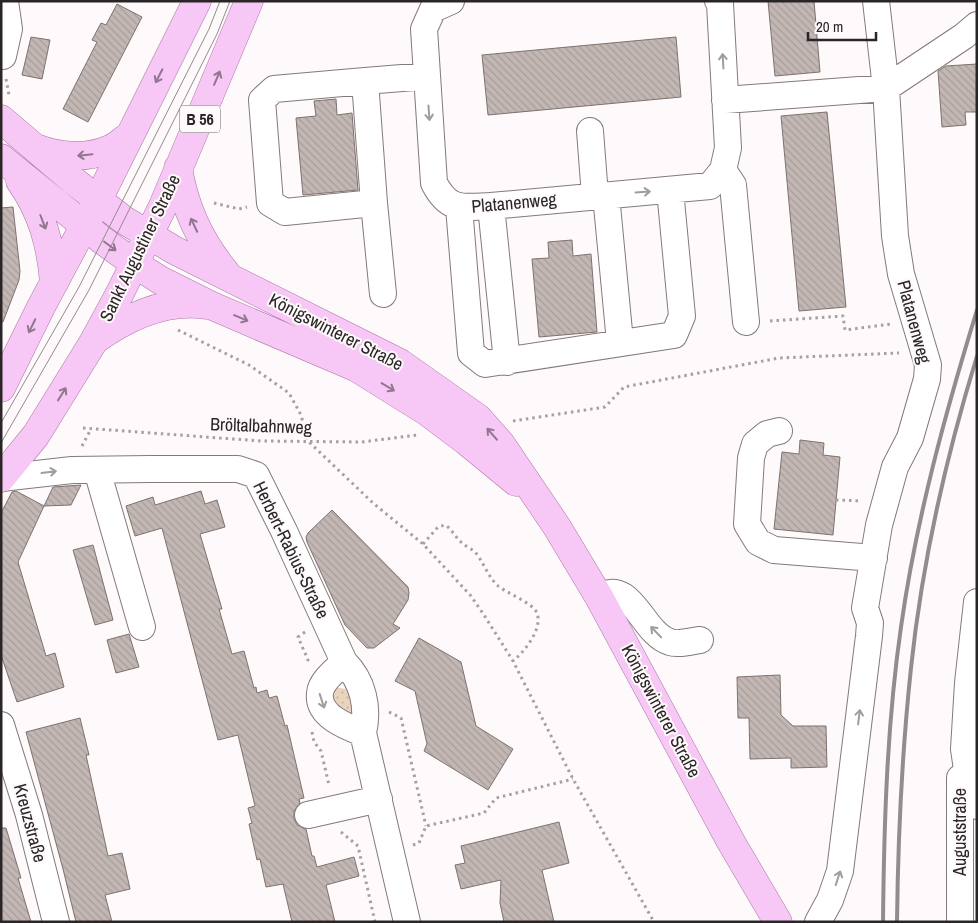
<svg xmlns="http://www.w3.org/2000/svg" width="978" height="923" font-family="'Archivo Narrow',sans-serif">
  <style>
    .grass { fill: url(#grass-dots) }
    .building { fill: url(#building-back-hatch); stroke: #7d726f }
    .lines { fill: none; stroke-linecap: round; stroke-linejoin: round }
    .minor-casing { stroke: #84797b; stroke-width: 28 }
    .major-casing { stroke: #ac76a9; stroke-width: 29 }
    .path { stroke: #a5a0a1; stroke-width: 3; stroke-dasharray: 2.5 4; stroke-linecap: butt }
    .minor { stroke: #fff; stroke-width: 26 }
    .major { stroke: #f7c7f5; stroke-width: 28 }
    .tram { stroke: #918c8d; stroke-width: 1 }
    .rail { stroke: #918c8d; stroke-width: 4 }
    .oneway { stroke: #9f9d9d }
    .oneway2 { stroke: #90768e }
    .labels { text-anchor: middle; stroke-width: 4; stroke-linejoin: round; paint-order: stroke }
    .shield { fill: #fef9fa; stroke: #6a6566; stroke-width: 1 }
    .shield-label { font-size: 16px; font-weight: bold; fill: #2a2526 }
    .street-label { font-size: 18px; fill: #2a2526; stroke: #fef9fa }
  </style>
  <defs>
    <pattern id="grass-dots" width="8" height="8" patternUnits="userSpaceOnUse" patternTransform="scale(1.25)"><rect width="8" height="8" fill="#e9d4be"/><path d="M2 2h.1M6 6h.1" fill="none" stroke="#c8b6a3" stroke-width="1.8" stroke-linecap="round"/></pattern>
    <pattern id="building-back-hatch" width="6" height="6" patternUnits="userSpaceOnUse" patternTransform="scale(1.25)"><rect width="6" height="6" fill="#c3b7b4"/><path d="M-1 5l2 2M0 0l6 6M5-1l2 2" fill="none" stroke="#a89d9b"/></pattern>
  </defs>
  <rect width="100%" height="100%" fill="#fef9fa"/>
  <path class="grass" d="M340,688L351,690L354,713L350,715L330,703L331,689Z"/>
  <path class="building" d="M768,1H814L820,72L775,76Z
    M117,4L142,17L88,122L63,109L97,42L92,40L101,23L106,25Z
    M31,37L50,40L42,79L22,75Z
    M676,37L681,97L488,115L482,55Z
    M977,64V112H965L966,125L942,127L938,71L946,66Z
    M336,99L337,115L352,113L358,190L303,195L296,118L316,116L314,101Z
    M827,112L846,307L799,311L781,116Z
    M13,207L20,271L19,280L3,322L1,321V208Z
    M572,240L573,256L591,254L597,332L539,337L532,259L549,258L548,242Z
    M800,440L824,443L823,455L840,457L833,535L774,529L782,452L799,454Z
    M81,485L71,505L44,506L53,487Z
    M16,491L44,506L18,562L46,656L55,653L64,687L17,702L1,655V513L12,492Z
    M201,491L205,504L217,500L225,527L200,534L222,609H219L232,654L244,651L254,688L256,687L257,693L267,690L269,698L277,696L285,726L287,725L304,798L299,799L300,803L294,811V819L297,825L306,829L312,856H314L317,867L354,857L359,876L326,885L335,922H292L283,884L266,887L260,859L257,860L249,824L252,823L248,808L255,806L238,735L218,740L162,528L135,536L126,506L153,497L155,505Z
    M332,510L408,587L409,593L408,600L393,624L400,628L374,648H367L345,625L307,542L306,537L308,533Z
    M93,545L113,620L95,625L73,550Z
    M129,634L139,667L116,673L107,640Z
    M419,638L461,662L476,726L513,749L488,790L424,751L427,744L415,691L395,681Z
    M780,675L781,715L793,726H826L827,767L791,768V758L750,759L749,718H738L737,677Z
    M80,718L89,755H86L108,856L122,853L130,889L105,895L112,922H76L63,869L26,732Z
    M559,822L569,863L542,870L554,922H504L500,903L501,880L461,889L455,865L465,863L461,846Z
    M1,828H6L21,878H18L31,922H1Z"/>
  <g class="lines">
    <g class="minor-casing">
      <path id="minor" d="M451,1L433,9L424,29L434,183C449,212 463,207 491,206L710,186L723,170L728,148L720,4L718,1
        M3,56L9,29L5,1
        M365,81L374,203L285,212L270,203L262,100L274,89Z
        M365,81L427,76
        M725,100L886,88L964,36L977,25
        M590,131L595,196
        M723,170L733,185L746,322
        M606,195L620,342
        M374,203L383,294
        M491,206L507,362
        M459,207L471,353L485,364L674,335L682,316L670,190
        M779,431L767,434L755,444L751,458L747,524L758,542L774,550L874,558
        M97,470L142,627
        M1,478L72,470L150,469H238L256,475L284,531L344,662C363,681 369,707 363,733L407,922
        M599,597C632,577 642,634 670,642C678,645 692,641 700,640
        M977,602L968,683L964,749L970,790L977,806
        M344,662C336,670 321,681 320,693C317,716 347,727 363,733
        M1,725L29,815L56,922
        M960,778V922
        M308,815L379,799
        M818,922L830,900L840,871L869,636L870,623L865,608L879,525L895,467L910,438L927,379L928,365L901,274L895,236L886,88L876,1"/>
    </g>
    <g class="major-casing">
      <path id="major" d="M1,119L75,182L124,220L174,250L400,363L478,418L501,444L557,527L599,597L731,842L778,922
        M36,148C59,157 87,159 110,149C117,146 123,140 129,136
        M1,158L102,240L135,264L160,280L210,305L357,368L426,411L466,441L516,482
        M178,168C185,209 200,241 226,273
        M20,181C42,212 51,245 54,283
        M95,340C127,317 165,299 206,305
        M1,388L41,307L98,200L197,1
        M1,478L36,435L94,341L120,293L162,208L249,1"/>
    </g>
    <path class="path" d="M6,79L9,95
      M214,203L239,209L247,207
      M770,321L843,316L845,330L891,324
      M178,330L249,365L289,393L301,415L308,441L373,503L423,544L471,596L484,615L513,661L573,779L654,922
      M513,421L605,407L624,387L779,358L899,353
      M83,428L261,441L362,442L417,435
      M82,446L91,429
      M836,500L862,501
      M423,544L438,527L445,525C452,529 455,537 461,542C466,547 474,549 478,556C485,566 488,576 497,585C506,593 533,603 537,613C543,629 524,652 513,661
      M305,632L298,637L308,660L307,662
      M389,712L401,718L426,826
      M312,732L314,742L321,751L329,785
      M341,832L358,846L375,922
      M413,845L419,843L426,826L484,813L496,798L573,779"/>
    <use href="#minor" class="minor"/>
    <use href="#major" class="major"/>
    <path class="tram" d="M1,423L79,287L209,29L220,1
      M1,443L89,290L217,34L230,1"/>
    <path class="rail" d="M883,922C884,823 887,724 901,627C916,520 945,414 977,310
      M897,922C898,837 902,752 911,668C922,563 946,457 977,356"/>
  </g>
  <defs><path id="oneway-shaft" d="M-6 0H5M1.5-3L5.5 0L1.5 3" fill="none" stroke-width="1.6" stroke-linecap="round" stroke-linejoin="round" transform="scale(1.25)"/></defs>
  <g class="oneway">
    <use href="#oneway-shaft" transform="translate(723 61) rotate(-93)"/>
    <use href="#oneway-shaft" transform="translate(429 113) rotate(86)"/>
    <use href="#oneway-shaft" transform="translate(643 192) rotate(-4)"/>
    <use href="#oneway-shaft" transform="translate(49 472) rotate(-7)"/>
    <use href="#oneway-shaft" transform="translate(656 632) rotate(-134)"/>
    <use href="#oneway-shaft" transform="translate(322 701) rotate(72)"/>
    <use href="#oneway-shaft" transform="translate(859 717) rotate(-83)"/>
    <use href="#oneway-shaft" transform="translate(838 878) rotate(-72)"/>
  </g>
  <g class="oneway2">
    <use href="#oneway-shaft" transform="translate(159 76) rotate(117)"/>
    <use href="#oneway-shaft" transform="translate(217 78) rotate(-67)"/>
    <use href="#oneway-shaft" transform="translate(85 155) rotate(174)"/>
    <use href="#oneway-shaft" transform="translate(43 222) rotate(69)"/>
    <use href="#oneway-shaft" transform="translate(194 225) rotate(-115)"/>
    <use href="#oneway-shaft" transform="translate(110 246) rotate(37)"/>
    <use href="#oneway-shaft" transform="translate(241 318) rotate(23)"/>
    <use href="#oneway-shaft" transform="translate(32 326) rotate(116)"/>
    <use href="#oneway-shaft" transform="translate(388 387) rotate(31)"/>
    <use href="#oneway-shaft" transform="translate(62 394) rotate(-58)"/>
    <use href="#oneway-shaft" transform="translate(492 434) rotate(-131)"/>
  </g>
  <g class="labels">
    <rect class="shield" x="180" y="105.5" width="40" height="27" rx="4"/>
    <g class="shield-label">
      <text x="200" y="125">B 56</text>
    </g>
    <g class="street-label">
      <text transform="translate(514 203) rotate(-5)" y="6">Platanenweg</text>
      <text transform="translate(140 248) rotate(-64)" y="6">Sankt Augustiner Straße</text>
      <text transform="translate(914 322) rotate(75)" y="6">Platanenweg</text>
      <text transform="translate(336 332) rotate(27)" y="6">Königswinterer Straße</text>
      <text transform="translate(261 426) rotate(2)" y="6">Bröltalbahnweg</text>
      <text transform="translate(291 550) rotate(64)" y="6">Herbert-Rabius-Straße</text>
      <text transform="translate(661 711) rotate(62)" y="6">Königswinterer Straße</text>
      <text transform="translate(30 823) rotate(75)" y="6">Kreuzstraße</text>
      <text transform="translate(960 832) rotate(-90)" y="6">Auguststraße</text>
    </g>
  </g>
  <rect width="978" height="923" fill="none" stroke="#2a2526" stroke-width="5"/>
  <path d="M808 32v8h68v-8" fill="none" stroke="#2a2526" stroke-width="2.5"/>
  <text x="816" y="32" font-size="15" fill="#2a2526" stroke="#fef9fa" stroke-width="4" paint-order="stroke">20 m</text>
</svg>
